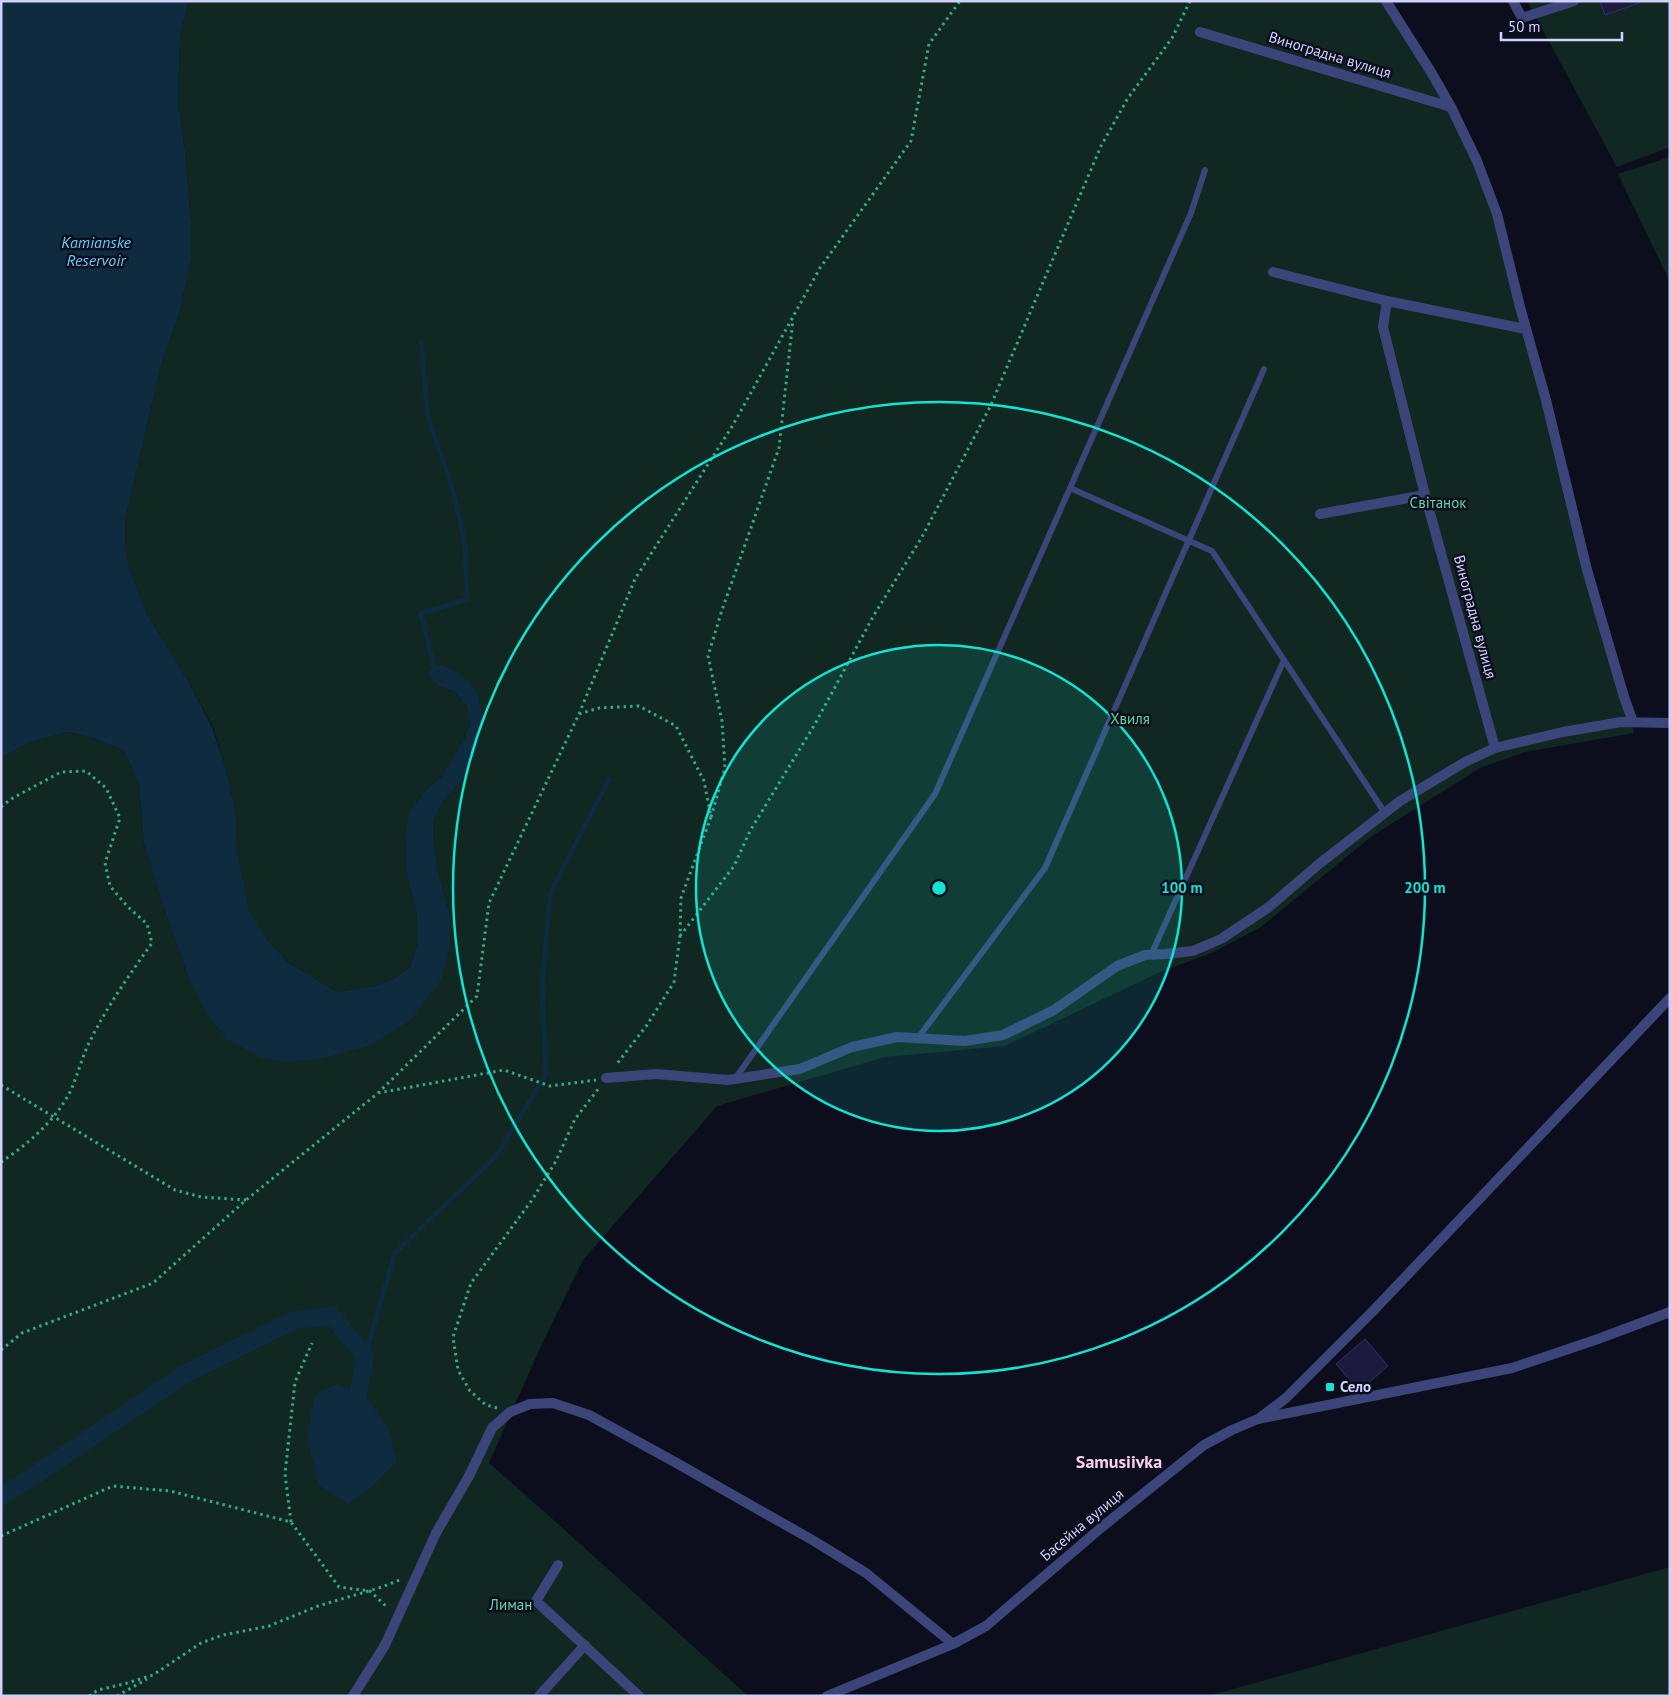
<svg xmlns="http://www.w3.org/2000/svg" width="1671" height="1697" font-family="'PT Sans',sans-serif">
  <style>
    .green { fill: #112722 }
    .water { fill: #0f2b3f }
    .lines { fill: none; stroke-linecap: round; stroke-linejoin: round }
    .stream { stroke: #0f2b3f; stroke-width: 5 }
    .canal { stroke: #0f2b3f; stroke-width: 18 }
    .building { fill: #1c1b3d; stroke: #2f2f67 }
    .path { stroke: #36a78b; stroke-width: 3; stroke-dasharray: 2.5 4; stroke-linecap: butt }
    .service { stroke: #3c4579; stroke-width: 6 }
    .minor { stroke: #3c4579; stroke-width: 10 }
    .ring { fill: none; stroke: #11e4d2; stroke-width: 2.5 }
    .poi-dot { fill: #11e4d2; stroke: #0d0e1d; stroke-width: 2 }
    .labels { text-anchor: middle; stroke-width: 5; stroke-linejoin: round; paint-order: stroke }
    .street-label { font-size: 15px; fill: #ced1fb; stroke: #0d0e1d }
    .park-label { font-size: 15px; fill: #60d5a2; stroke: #0d0e1d }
    .poi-label { font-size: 15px; font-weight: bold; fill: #ced1fb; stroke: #0d0e1d; text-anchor: start }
    .water-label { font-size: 16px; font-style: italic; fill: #63ccf3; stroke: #0d0e1d }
    .quarter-label { font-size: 18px; font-weight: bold; fill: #fbcff4; stroke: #0d0e1d }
    .centre { fill: #11e4d2; stroke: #0d0e1d; stroke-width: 2.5 }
    .ring-label { font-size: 15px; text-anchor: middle; font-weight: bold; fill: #11e4d2; stroke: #0d0e1d; stroke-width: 5; stroke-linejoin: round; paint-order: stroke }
  </style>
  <rect width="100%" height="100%" fill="#0d0e1d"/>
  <path class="green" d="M189,1H1385L1457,107L1501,212L1634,733L1525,752L1480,768L1372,836L1261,927L1212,953L1162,971L1005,1046L885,1057L717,1106L583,1260L541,1346L489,1463L557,1523L748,1696H1V758L30,742L68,732L89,737L123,750L139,783L144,845L165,911L189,979L369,1046L450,914L439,876L434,846L433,823L442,802L460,783L478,695L439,686L454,691L466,705L470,723L464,739L441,777L426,790L405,837L406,871L417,915V945L410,967L393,979L375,986L337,992L289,963L268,941L248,911L237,850L236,814L226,768L213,727L187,679L147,614L131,573L126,555L125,521L162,361L179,315L191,261V222L185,150L178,103L180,36Z
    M1527,1H1670V147L1617,167Z
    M1670,157V282L1618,174Z
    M1670,1567V1696H1208Z"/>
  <path class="water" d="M1,1H189L180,36L178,103L185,150L191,222V261L179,315L162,361L125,521L126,555L131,573L147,614L187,679L212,727L226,768L236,814L237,850L249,911L268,941L289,963L337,992L375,986L393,979L410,967L417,945V915L406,871L405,837L409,813L426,790L441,777L464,739L470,723L466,705L454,691L439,686L429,676L430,671L434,667L442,665L456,672L470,682L478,695L483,718L478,747L460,783L442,802L433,823L434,846L439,876L450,914V946L441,980L411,1020L369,1046L323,1058L287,1062L260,1057L227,1039L208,1015L189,979L165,911L144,845L139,783L123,750L89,737L68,732L30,742L1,758Z
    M336,1384L366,1396L388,1428L397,1461L374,1485L348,1504L319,1485L307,1437L314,1397Z"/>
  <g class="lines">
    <path class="stream" d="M421,342L428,418L452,486L465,545L467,599L421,614L434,667
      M365,1356L395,1253L496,1156L546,1074L542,987L550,894L609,779"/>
    <path class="canal" d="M1,1496L32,1477L187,1373L295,1320L332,1316L365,1356L354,1417"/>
  </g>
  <path class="building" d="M1600,1H1639V3L1605,15Z
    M1365,1339L1388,1366L1359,1391L1336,1364Z"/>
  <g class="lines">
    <path class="path" d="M579,714L599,708L639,706L676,726L704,781L711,817L681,898L680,936L674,982L647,1025L616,1065
      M1,807L11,799L61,772L86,771L106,788L120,818L105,863L110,886L127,906L147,924L152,943C130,974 108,1005 91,1039C82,1056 78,1075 70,1092C55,1121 28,1144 1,1162
      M711,817L725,768L722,721L708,656L722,610L779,448L793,319
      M680,936L734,866L750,831L815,724L874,615L922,537L990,407L1101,146L1128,98L1172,38L1190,1
      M1,1085L175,1190L201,1197L246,1200
      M378,1093L504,1070L550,1086L596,1080
      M1,1350L22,1333L153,1283L246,1200L378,1093L477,996L489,903L579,714L635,579L733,425L820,268L911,141L929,44L960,1
      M497,1408L486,1405L470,1391L458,1370L453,1337L471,1283L532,1200L556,1161L575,1119L599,1088
      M291,1522L285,1474L295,1382L312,1343
      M1,1536L113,1486L170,1491L291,1522L339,1587L370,1591L388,1608
      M89,1696L98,1690L124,1684L153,1675L201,1643L223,1635L269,1626L318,1606L382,1587L402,1579
      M117,1696L147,1679"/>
    <path class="service" d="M1070,488L1191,213L1205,170
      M1151,955L1284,660
      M918,1038L1045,868L1264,369
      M735,1079L935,794L1070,488L1212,551L1385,813"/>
    <path class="minor" d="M1386,1L1431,72L1451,107L1477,161L1497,214L1520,307L1546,400L1587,570L1624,697L1633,722
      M1513,1L1522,18L1574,1
      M1200,32L1451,107
      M1273,272L1387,301
      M1320,514L1425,495
      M1495,748L1425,495L1383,327L1387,301L1526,329
      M606,1078L656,1074L728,1080L800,1069L852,1047L897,1037L965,1041L1003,1035L1054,1010L1117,966L1145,955L1165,954L1193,951L1221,939L1269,907L1319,864L1400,801L1465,762L1495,748L1563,732L1621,722L1670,723
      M1261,1417L1286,1398L1373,1311L1670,998
      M558,1565L536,1601L639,1696
      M353,1696L385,1645L436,1533L469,1476L492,1428L510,1412L530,1404L553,1403L589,1415L673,1461L814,1541L866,1573L953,1644
      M539,1696L585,1645
      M827,1696L953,1644L986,1626L1102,1527L1204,1445L1232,1430L1258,1419L1512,1368L1598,1339L1670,1312"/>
  </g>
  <circle cx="939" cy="888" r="243" fill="#11e4d2" fill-opacity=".12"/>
  <g class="ring">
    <circle cx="939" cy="888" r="243"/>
    <circle cx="939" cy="888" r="486"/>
  </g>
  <rect class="poi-dot" x="1325" y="1382" width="10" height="10" rx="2.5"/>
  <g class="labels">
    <g class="street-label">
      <text transform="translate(1330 55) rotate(17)" y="5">Виноградна вулиця</text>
      <text transform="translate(1475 617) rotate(75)" y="5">Виноградна вулиця</text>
      <text transform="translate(1082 1525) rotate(-40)" y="5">Басейна вулиця</text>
    </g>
    <g class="park-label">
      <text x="1438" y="508">Світанок</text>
      <text x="1130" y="724">Хвиля</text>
      <text x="511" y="1610">Лиман</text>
    </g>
    <g class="poi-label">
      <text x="1340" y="1392">Село</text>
    </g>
    <g class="water-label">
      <text x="96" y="248">Kamianske<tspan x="96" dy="18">Reservoir</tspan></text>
    </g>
    <g class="quarter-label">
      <text x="1119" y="1468">Samusiivka</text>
    </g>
  </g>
  <circle cx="939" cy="888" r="8" class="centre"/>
  <g class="ring-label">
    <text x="1182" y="893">100 m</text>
    <text x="1425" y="893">200 m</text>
  </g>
  <rect width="1671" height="1697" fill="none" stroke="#ced1fb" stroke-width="5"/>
  <path d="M1501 32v8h121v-8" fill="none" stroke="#ced1fb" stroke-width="2.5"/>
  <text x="1508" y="32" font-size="15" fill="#ced1fb" stroke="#0d0e1d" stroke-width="4" paint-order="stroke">50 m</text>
</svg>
